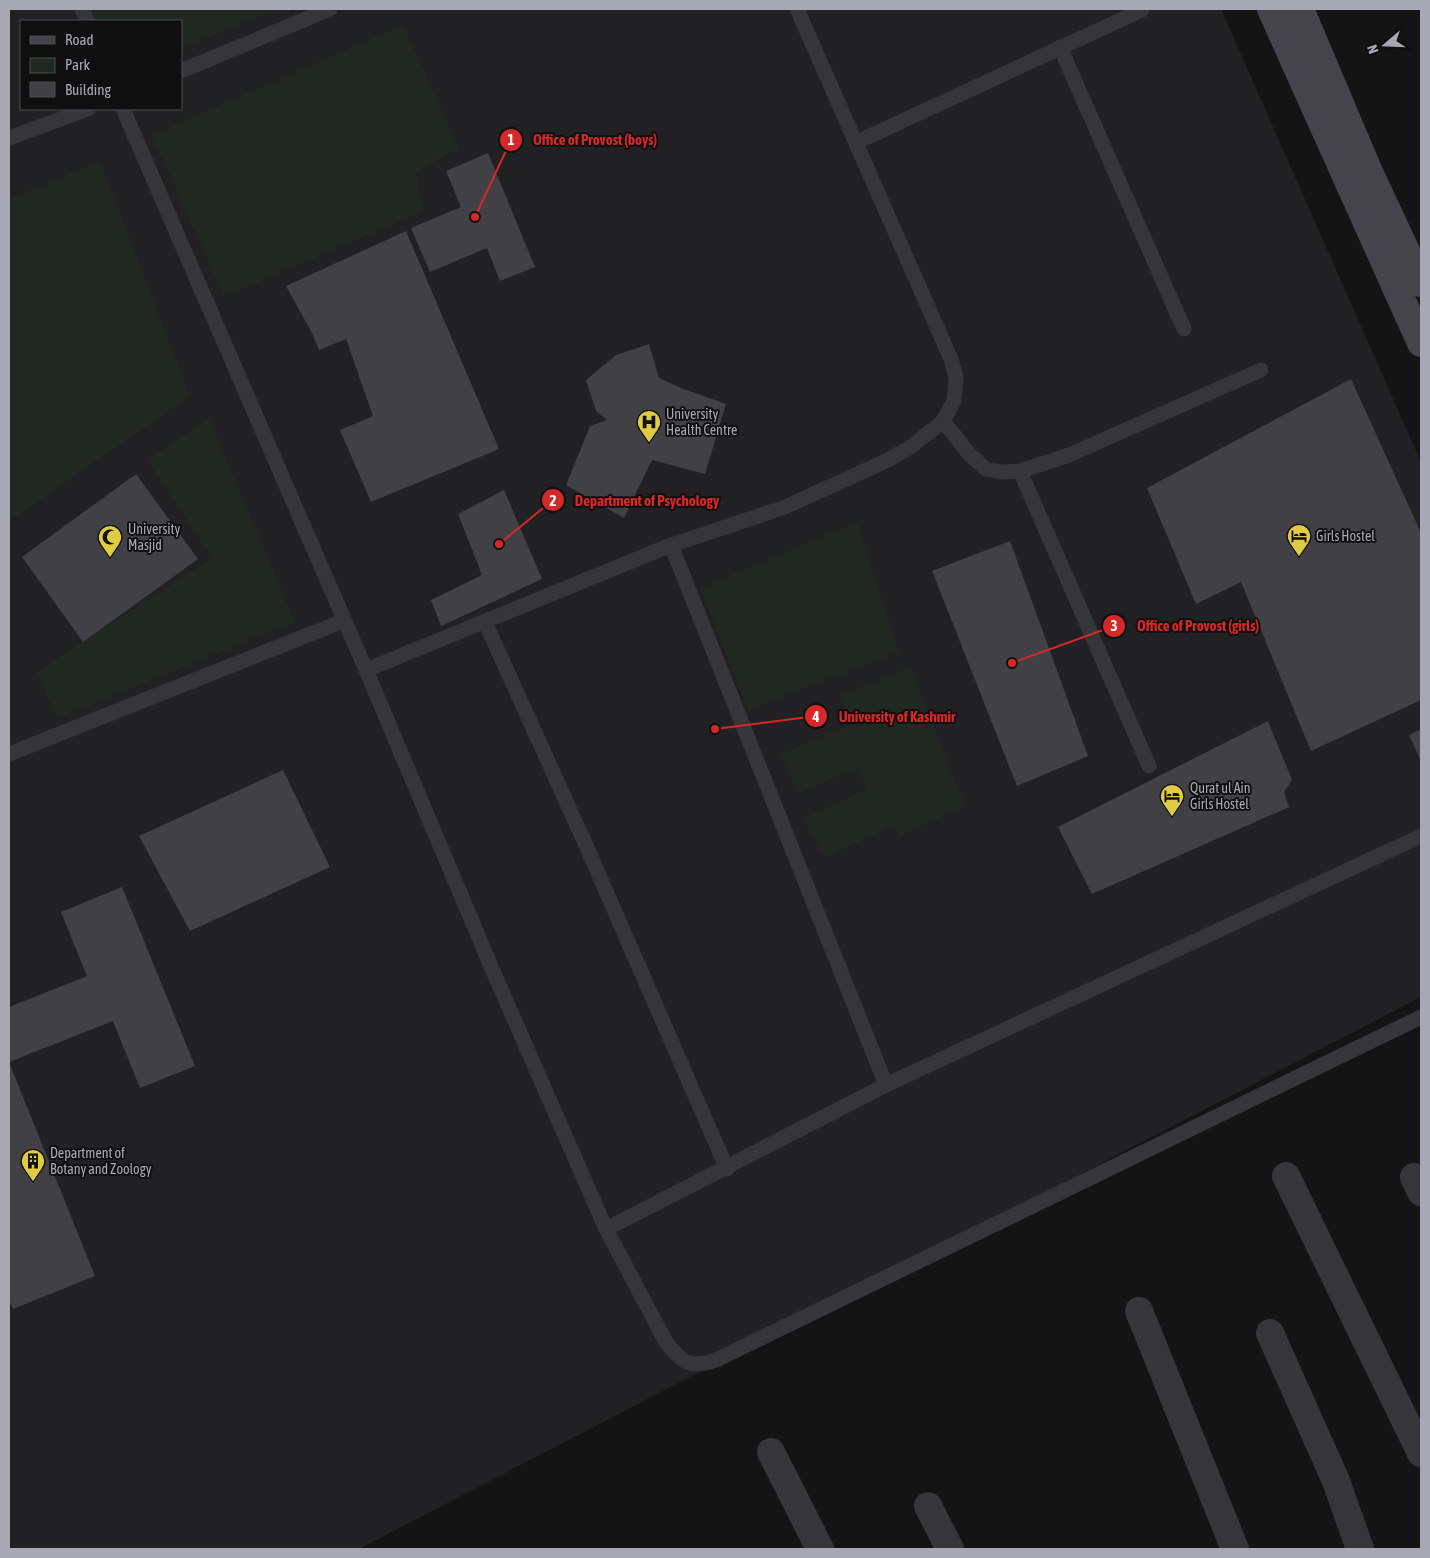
<svg xmlns="http://www.w3.org/2000/svg" width="1430" height="1558" font-family="'Asap Condensed',sans-serif">
  <style>
    .built { fill: #212022; fill-rule: evenodd }
    .green { fill: #212822 }
    .building { fill: #414145 }
    .lines { fill: none; stroke-linecap: round; stroke-linejoin: round }
    .lane { stroke: #36353a; stroke-width: 15 }
    .street { stroke: #36353a; stroke-width: 28 }
    .secondary { stroke: #44444a; stroke-width: 28 }
    .labels { text-anchor: middle; stroke-width: 4; stroke-linejoin: round; paint-order: stroke }
    .poi-label { font-size: 14px; fill: #a7a8b4; stroke: #0f0f10; text-anchor: start }
    .leader { fill: none; stroke: #d62828; stroke-width: 2 }
    .callout-dot { fill: #d62828; stroke: #0f0f10; stroke-width: 2 }
    .mark-label { font-size: 15px; text-anchor: middle; font-weight: bold; fill: #fff }
    .callout-label { font-size: 15px; text-anchor: middle; font-weight: bold; fill: #d62828; stroke: #0f0f10; stroke-width: 4; stroke-linejoin: round; paint-order: stroke }
  </style>
  <rect width="100%" height="100%" fill="#141415"/>
  <path class="built" d="M9,9H1221L1421,462V997L359,1549H9ZM21,21H181V109H21Z"/>
  <path class="green" d="M87,9H277L181,49V21H92Z
    M403,25L459,148L416,172L423,211L224,297L152,135Z
    M100,161L190,396L9,521V199Z
    M209,418L295,622L57,718L37,672L212,558L147,460Z
    M857,522L899,652L748,710L700,588Z
    M910,667L965,806L900,836L894,825L824,858L803,819L867,789L858,767L798,794L781,754L850,725L839,696Z"/>
  <path class="building" d="M488,153L535,267L500,281L487,248L430,272L411,228L461,207L446,171Z
    M406,231L499,449L371,502L340,430L373,416L346,339L319,350L312,333L286,286Z
    M649,344L659,378L681,388L726,404L705,474L652,460L624,518L566,485L590,426L607,420L596,411L586,380L616,355Z
    M1351,379L1421,533V700L1311,751L1241,582L1196,604L1147,488Z
    M136,474L198,559L83,642L22,557Z
    M504,490L542,579L441,626L431,600L482,575L458,514Z
    M1010,541L1088,756L1017,786L932,571Z
    M1268,721L1292,780L1284,792L1289,807L1092,894L1058,827Z
    M1421,729V761L1409,735Z
    M283,770L330,867L190,931L139,836Z
    M122,887L195,1066L140,1088L113,1021L9,1062L95,1276L13,1309L9,1300V1007L87,976L61,912Z"/>
  <g class="lines">
    <path class="lane" d="M82,9L87,21
      M1060,47L1184,329
      M181,71L330,9
      M123,109L366,670L493,971L606,1229L666,1342C682,1363 690,1369 716,1360L1421,1017
      M9,138L88,109
      M857,142L1142,10
      M943,421L970,455L986,469L1002,472L1020,471L1069,455L1261,370
      M1020,471L1149,766
      M671,545L886,1085
      M485,622L589,852L727,1169
      M366,670L671,545L785,507L888,460L912,446L943,421L954,401L956,377L951,359L797,9
      M9,754L343,621
      M606,1229L886,1085L1421,836"/>
    <path class="street" d="M1286,1176L1421,1453
      M1414,1177L1421,1192
      M1139,1311L1235,1549
      M1270,1333L1336,1481L1360,1549
      M771,1452L820,1549
      M928,1506L950,1549"/>
    <path class="secondary" d="M1271,9L1421,343
      M1300,9L1368,170L1421,283"/>
  </g>
  <defs>
    <g id="hospital-pin" transform="scale(1.25)"><path d="M0 17L-7.5 6A9.5 9.5 0 1 1 7.5 6Z" fill="#e0cb42" stroke="#0f0f10"/><path d="M-5-5h3v3.5h4V-5h3V5h-3V1.5h-4V5h-3Z" fill="#111"/></g>
    <g id="hotel-pin" transform="scale(1.25)"><path d="M0 17L-7.5 6A9.5 9.5 0 1 1 7.5 6Z" fill="#e0cb42" stroke="#0f0f10"/><path d="M-6-4.5h1.5V1H6V5H4.5V3h-9V5H-6ZM-4 0a1.8 1.8 0 1 1 3.6 0ZM.5 0V-2.5h3Q6-2.5 6 0Z" fill="#111"/></g>
    <g id="mosque-pin" transform="scale(1.25)"><path d="M0 17L-7.5 6A9.5 9.5 0 1 1 7.5 6Z" fill="#e0cb42" stroke="#0f0f10"/><path d="M3.5-4.9A6 6 0 1 0 3.5 4.9A5 5 0 1 1 3.5-4.9Z" fill="#111"/></g>
    <g id="building-pin" transform="scale(1.25)"><path d="M0 17L-7.5 6A9.5 9.5 0 1 1 7.5 6Z" fill="#e0cb42" stroke="#0f0f10"/><path d="M-4-6H4V6H1V3H-1V6H-4ZM-2.5-4.3h1.7v1.8h-1.7ZM.8-4.3h1.7v1.8H.8ZM-2.5-1h1.7V.8h-1.7ZM.8-1h1.7V.8H.8Z" fill="#111"/></g>
  </defs>
  <g fill-rule="evenodd">
    <use href="#hospital-pin" x="649" y="422"/>
    <use href="#hotel-pin" x="1299" y="536"/>
    <use href="#mosque-pin" x="110" y="537"/>
    <use href="#hotel-pin" x="1172" y="796"/>
    <use href="#building-pin" x="33" y="1161"/>
  </g>
  <g class="labels">
    <g class="poi-label">
      <text x="666" y="419">University<tspan x="666" dy="16">Health Centre</tspan></text>
      <text x="128" y="534">University<tspan x="128" dy="16">Masjid</tspan></text>
      <text x="1316" y="541">Girls Hostel</text>
      <text x="1190" y="793">Qurat ul Ain<tspan x="1190" dy="16">Girls Hostel</tspan></text>
      <text x="50" y="1158">Department of<tspan x="50" dy="16">Botany and Zoology</tspan></text>
    </g>
  </g>
  <path class="leader" d="M475 217L511 140M499 544L553 500M1012 663L1114 626M715 729L816 716"/>
  <g class="callout-dot">
    <circle cx="475" cy="217" r="5"/>
    <circle cx="499" cy="544" r="5"/>
    <circle cx="1012" cy="663" r="5"/>
    <circle cx="715" cy="729" r="5"/>
    <circle cx="511" cy="140" r="12"/>
    <circle cx="553" cy="500" r="12"/>
    <circle cx="1114" cy="626" r="12"/>
    <circle cx="816" cy="716" r="12"/>
  </g>
  <g class="mark-label">
    <text x="511" y="145">1</text>
    <text x="553" y="506">2</text>
    <text x="1114" y="631">3</text>
    <text x="816" y="722">4</text>
  </g>
  <g class="callout-label">
    <text x="595" y="145">Office of Provost (boys)</text>
    <text x="647" y="506">Department of Psychology</text>
    <text x="1198" y="631">Office of Provost (girls)</text>
    <text x="897" y="722">University of Kashmir</text>
  </g>
  <rect width="1430" height="1558" fill="none" stroke="#a7a8b4" stroke-width="20"/>
  <rect x="20" y="20" width="162" height="90" fill="#0f0f10" stroke="#4c4c52"/>
  <rect x="30" y="36" width="25" height="8" fill="#44444a" stroke="#4c4c52"/>
  <text x="65" y="45" font-size="15" fill="#a7a8b4">Road</text>
  <rect x="30" y="58" width="25" height="15" fill="#212822" stroke="#4c4c52"/>
  <text x="65" y="70" font-size="15" fill="#a7a8b4">Park</text>
  <rect x="30" y="82" width="25" height="15" fill="#414145" stroke="#4c4c52"/>
  <text x="65" y="95" font-size="15" fill="#a7a8b4">Building</text>
  <g transform="translate(1385 45) rotate(251)" stroke="#0f0f10" stroke-width="4" paint-order="stroke">
  <path d="M0-4L9 19L0 12L-9 19Z" fill="#a7a8b4"/>
  <text y="-8" font-size="14" font-weight="bold" text-anchor="middle" fill="#a7a8b4">N</text>
  </g>
</svg>
